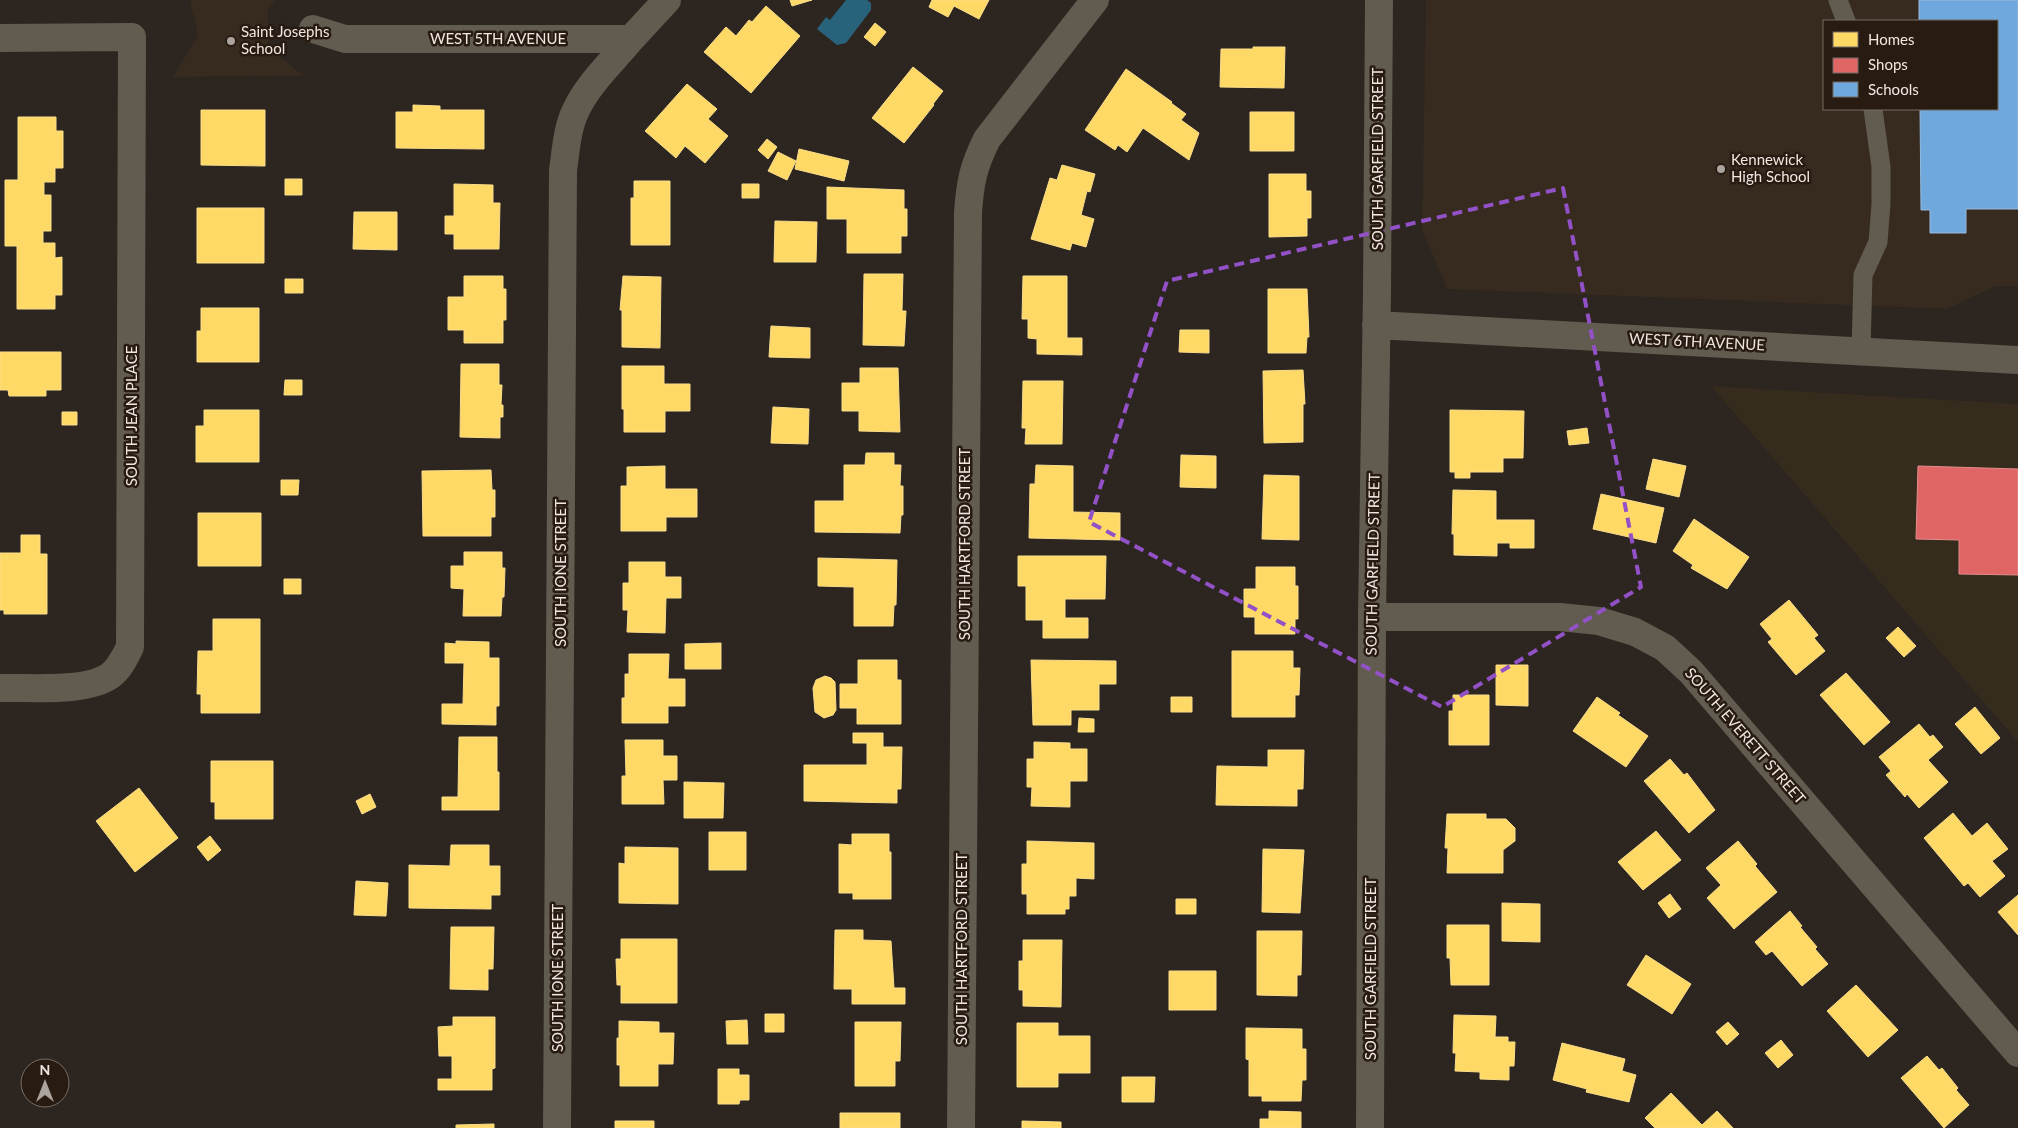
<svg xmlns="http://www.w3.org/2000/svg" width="2018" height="1128" font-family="Lato,sans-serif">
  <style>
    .commercial { fill: #352c1d }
    .education { fill: #362b1e; fill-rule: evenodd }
    .water { fill: #29637b }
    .homes { fill: #ffd966; stroke: #fadd8b }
    .shops { fill: #e06666; stroke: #e58d8b }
    .schools { fill: #6fa8dc; stroke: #96bbde }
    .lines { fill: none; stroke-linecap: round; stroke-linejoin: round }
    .service { stroke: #625b4f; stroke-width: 19 }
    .minor { stroke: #625b4f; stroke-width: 28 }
    .tertiary { stroke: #625b4f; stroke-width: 28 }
    .marked { fill: none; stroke: #9251c6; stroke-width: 4; stroke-dasharray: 10 6; stroke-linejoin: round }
    .poi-dot { fill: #aba39d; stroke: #271b12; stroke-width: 2 }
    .labels { text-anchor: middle; stroke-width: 5; stroke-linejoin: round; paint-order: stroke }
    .poi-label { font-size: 15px; fill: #f0e7e1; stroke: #271b12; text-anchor: start }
    .street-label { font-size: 15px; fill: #f0e7e1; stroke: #271b12 }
  </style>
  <rect width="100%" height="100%" fill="#2c2520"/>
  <path class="commercial" d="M1711,386L2018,404V742Z"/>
  <path class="education" d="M190,0H275L268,10V47L304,76L173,77L198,36Z
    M1426,0H2018V286H1996L1947,309L1447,289L1422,229ZM1824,21H1997V109H1824Z"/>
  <path class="water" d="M846,0H867L871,3V10L846,43L837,45L817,29L826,17L830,20Z"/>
  <path class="homes" d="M790,0H812L792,6Z
    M932,0H989L979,19L954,6L948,17L929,7Z
    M766,6L800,36L751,93L704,52L726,27L736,36L749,20L752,22Z
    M875,23L886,32L875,46L864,37Z
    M1253,47H1285L1284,88L1220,87L1221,49H1253Z
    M913,67L943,91L933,104L934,105L904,143L872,118Z
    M1126,69L1172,102L1171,103L1186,114L1181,120L1199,133L1189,160L1143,128L1127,152L1118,145L1115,150L1085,130Z
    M687,84L717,109L708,119L728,136L705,163L685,146L676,158L645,131Z
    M413,105L440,106V110H484V149L396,148V112H413Z
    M201,110H265V166L201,165Z
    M1250,112H1294V151H1250Z
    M18,117H56V131H63V168H55V182H44V195H51V231H43V243H55V258L62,257V295H55V309H17V246H5V180H18Z
    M767,139L777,147L768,159L758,150Z
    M799,149L849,161L844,181L795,169Z
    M778,152L796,161L787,180L768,171Z
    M1062,165L1095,174L1090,192L1087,191L1081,215L1094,219L1086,247L1072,243L1070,250L1031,239L1050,178L1057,180Z
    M1269,174H1306V191H1311V218H1307V236L1269,237Z
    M285,179H302V195H285Z
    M634,181H670V245H631V198H634Z
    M454,184L493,185V203H500L499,249H454V234H445V216H454Z
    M742,184H759V198H742Z
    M827,187L904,190V209H907V236H901V253H847V219H827Z
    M197,208H264V263H197Z
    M354,212H397V250L353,249Z
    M775,221L817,222L816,262H774Z
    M864,274H903L902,311H906L904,346L863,345Z
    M464,276H503V289H506V320H503V343H464V330H448V297H464Z
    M623,276L661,277L660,348L622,347V310H620Z
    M1023,276H1067V338H1082V355L1037,354V339L1028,338V319H1022Z
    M285,279H303V293H285Z
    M1268,289H1307L1309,337H1307L1306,353H1268Z
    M201,308H259V362H197V331H201Z
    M771,326L810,328V358L769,357Z
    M1180,330H1209V353L1179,352Z
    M0,352H61V390H46V396H9L8,390H0Z
    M461,364H499V385H502L501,405H503V417H500V438L460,437Z
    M622,366H664V384H690V411H665V432H624V409H622Z
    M860,368H898L900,432L859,431V411H842V383H860Z
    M1303,370L1305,404H1303V442L1264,443L1263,371Z
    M285,380H302V395H284Z
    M1023,381H1063L1062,444H1025L1026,428H1022Z
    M773,407L809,409L808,444L771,443Z
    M204,410H259V462H196V426H204Z
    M1450,410L1524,411L1523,458H1503V472H1470V478H1455V472H1450Z
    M62,412H77V425H62Z
    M1587,428L1589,443L1569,445L1567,431Z
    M866,453H894V465H901L900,486H903V515H901L900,533L815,532V501H844V465H865Z
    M1181,455L1216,456V488L1180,487Z
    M1653,459L1686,466L1679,497L1646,489Z
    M1036,465L1073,466V512L1120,513V540L1029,538L1030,484H1035Z
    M665,466V489H697V517H666V531H621V486H627V467Z
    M491,470L492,490H495V517H491V536H423L422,471Z
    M1264,475L1299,476V540L1262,539Z
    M281,480H299L298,495H281Z
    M1453,490L1496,491V520H1534V548H1510V543H1497V556L1454,555V534H1452Z
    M1601,494L1664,508L1656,543L1593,529Z
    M198,513H261V566H198Z
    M1694,519L1749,557L1727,589L1691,568L1693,565L1673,551Z
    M21,535H40V554H47V614H4V610H0V553H21Z
    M464,552H502V568H505L504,597H502L501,616H463L464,589L451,588V566H464Z
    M1018,556H1106L1105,599H1065V618H1088V638H1043V620H1026V586H1018Z
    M818,558L897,560L896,605H894L893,626H854V587L818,586Z
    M629,562H665V577H681V598H666L665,633L627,632L628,610H623V583H629Z
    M1256,567H1295V586H1298V619H1295V634H1255V617H1244V589H1256Z
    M284,579H301V594H284Z
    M1789,600L1818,635L1814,638L1825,651L1796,675L1768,642L1772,639L1760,624Z
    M213,619H260V713H201V694H197L198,651H213Z
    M1898,627L1916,646L1904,657L1886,638Z
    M456,641L489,642V658H499V706H496V725L442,724V704H463L464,663H445V643L456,644Z
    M721,643V669H685V644Z
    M1232,651H1293V668H1300L1299,695H1295V717H1232Z
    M629,654H669L668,679H685V706H668V723H622V698H625V674H629Z
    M858,660H897V680H901V724H857V708H840V684H858Z
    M1031,660L1116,661V684H1099V710H1071V725H1033Z
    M1496,665H1528V706L1496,705Z
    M1846,673L1890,722L1864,745L1820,695Z
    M825,676L831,678L835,682L836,710L833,715L824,718L815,712L813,688L816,680Z
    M1453,695H1489V745H1449V711H1453Z
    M1171,697H1192V712H1171Z
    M1597,697L1620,713L1618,715L1648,736L1626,767L1573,731Z
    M1975,707L2000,738L1981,754L1955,724Z
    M1079,718L1094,719V732H1078Z
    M1919,724L1930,737L1933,735L1943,747L1928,760L1948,782L1919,808L1907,794L1905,797L1886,775L1891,771L1879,757Z
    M853,733H883V747H902L901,789H897V803L804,801V765H867V743H853Z
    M459,737H497V772H499V810H442V797H458Z
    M625,740H663V756H677V780H663L664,804H622V776H626Z
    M1034,742L1070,743V749H1087V781H1070V807L1031,806L1032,787H1027V759H1034Z
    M1268,750H1304L1303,789H1297V806L1216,805L1217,766L1268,767Z
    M1670,759L1684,775L1687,773L1715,810L1689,833L1644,781Z
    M211,761H273V819H215V802H211Z
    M684,782L724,783L723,818H684Z
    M139,788L178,838L135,872L96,821Z
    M370,794L376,807L362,814L356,801Z
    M1953,813L1972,836L1987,823L2008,849L1992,861L2005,876L1980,897L1968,883L1964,886L1924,838Z
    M1447,814H1486V819H1506L1515,828V841L1503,850V873H1447L1448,848H1445Z
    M1656,831L1681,860L1643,890L1618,862Z
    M709,832H746V870H709Z
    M852,834H889V852H891V899H853V893H839V844L852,845Z
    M210,836L221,850L208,861L197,847Z
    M1027,841L1094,843V879L1076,878V896H1069V909H1065V914H1027V894H1022V864H1027Z
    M1738,841L1757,864L1755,866L1777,892L1734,929L1707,898L1721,885L1706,868Z
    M451,845H489V866H500V895H491V909L409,908V865L450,866Z
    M625,847L678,848V904L619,903V863L625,864Z
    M1263,849L1304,850L1300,913L1262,912Z
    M356,881L388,883L386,916L354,915Z
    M1670,894L1681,909L1669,918L1658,903Z
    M2018,895V935L1998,912Z
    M1176,899H1196V914H1176Z
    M1502,903L1540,904V942L1502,941Z
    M1790,911L1802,926L1800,927L1817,947L1815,949L1828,964L1802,986L1772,951L1766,955L1755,942Z
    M1447,925H1489V985H1451L1450,958H1447Z
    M451,927H494L493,969H488V990L450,989Z
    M835,930H863V940L891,941L894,988H905V1004H852V989H834Z
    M1257,931H1302L1301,975H1297V996L1257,995Z
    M621,939H677V1003H621V985H617L616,959H621Z
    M1023,940H1062L1061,1007L1023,1006V990H1019V961H1023Z
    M1646,955L1691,984L1672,1014L1627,985Z
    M1169,971H1216V1010H1169Z
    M1856,985L1898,1030L1868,1057L1827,1011Z
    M765,1014H784V1032H765Z
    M1454,1015L1496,1016L1495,1037H1508V1042H1515L1514,1066H1509V1080L1480,1079V1072L1455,1071L1456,1053H1453Z
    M453,1017H495V1068L492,1069V1090H438V1079H452V1056H439L438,1027L453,1026Z
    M747,1020L748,1044H727L726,1021Z
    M619,1021L659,1022V1033H674L673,1064H658V1086H620V1065H617V1038H619Z
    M855,1022H901L900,1061H895V1086H855Z
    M1728,1022L1739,1034L1727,1045L1716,1032Z
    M1017,1023H1058V1036H1090V1073H1058V1087H1017Z
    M1246,1028L1302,1029V1049H1306V1080H1302L1301,1101H1262V1096H1249V1060L1246,1059Z
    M1781,1040L1793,1055L1778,1068L1765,1053Z
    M1562,1043L1625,1059L1622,1071L1636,1075L1629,1102L1586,1092L1587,1089L1553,1080Z
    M1927,1056L1939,1070L1942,1068L1958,1088L1956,1090L1969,1105L1944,1128L1901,1078Z
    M718,1069H739V1075H749V1100H740L739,1104H718Z
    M1122,1077H1155L1154,1102H1122Z
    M1671,1093L1702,1125L1717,1111L1733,1128H1655L1645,1118Z
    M1269,1111L1301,1112V1128H1260V1119H1269Z
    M840,1113H900V1128H840Z
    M615,1121H654V1128H615Z
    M1022,1121L1061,1122V1128H1022Z
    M494,1124V1128H456V1125Z"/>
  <path class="shops" d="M1918,466L2018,469V575L1959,574V540L1916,539Z"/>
  <path class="schools" d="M1919,0H2018V209H1966V233H1930V210H1921L1920,109H1997V21H1919Z"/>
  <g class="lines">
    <path class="service" d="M1838,0L1846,21
      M1861,351L1863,275L1878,242L1881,204V167L1873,109"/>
    <path class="minor" d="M313,29L345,39H631L667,0
      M0,38L132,37L130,647C125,657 120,668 111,675C87,693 30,687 0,688
      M1372,617H1560L1599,621L1635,632L1665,648L1691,672L2018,1053
      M557,1128L563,170C566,150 567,128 576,110C588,84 613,61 631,39
      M961,1128L968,213C970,183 973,167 987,139L1095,0"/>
    <path class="tertiary" d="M1376,325L2018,360
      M1370,1128L1372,617L1377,291L1379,0"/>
  </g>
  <path class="marked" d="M1563,188L1641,587L1442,707L1089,522L1167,281Z"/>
  <g class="poi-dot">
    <circle cx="231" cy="41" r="5"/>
    <circle cx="1721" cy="169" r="5"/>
  </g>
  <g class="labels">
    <g class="poi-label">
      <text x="241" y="37">Saint Josephs<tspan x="241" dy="17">School</tspan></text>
      <text x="1731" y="165">Kennewick<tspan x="1731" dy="17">High School</tspan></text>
    </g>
    <g class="street-label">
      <text x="498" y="44">WEST 5TH AVENUE</text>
      <text transform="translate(1378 159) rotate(-90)" y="5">SOUTH GARFIELD STREET</text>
      <text transform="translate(1697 342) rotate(3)" y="5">WEST 6TH AVENUE</text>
      <text transform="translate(132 416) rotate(-90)" y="5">SOUTH JEAN PLACE</text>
      <text transform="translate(965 544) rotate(-90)" y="5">SOUTH HARTFORD STREET</text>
      <text transform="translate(1373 564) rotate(-89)" y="5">SOUTH GARFIELD STREET</text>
      <text transform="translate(561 573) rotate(-90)" y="5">SOUTH IONE STREET</text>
      <text transform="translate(1745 736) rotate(49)" y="5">SOUTH EVERETT STREET</text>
      <text transform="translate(962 949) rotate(-90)" y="5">SOUTH HARTFORD STREET</text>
      <text transform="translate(1371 969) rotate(-90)" y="5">SOUTH GARFIELD STREET</text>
      <text transform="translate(558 978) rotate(-90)" y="5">SOUTH IONE STREET</text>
    </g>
  </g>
  <rect x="1823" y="20" width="175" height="90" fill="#271b12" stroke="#776d65"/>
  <rect x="1833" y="32" width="25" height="15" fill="#ffd966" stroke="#776d65"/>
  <text x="1868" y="45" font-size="15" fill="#f0e7e1">Homes</text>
  <rect x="1833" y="58" width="25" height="15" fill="#e06666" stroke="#776d65"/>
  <text x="1868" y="70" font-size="15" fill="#f0e7e1">Shops</text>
  <rect x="1833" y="82" width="25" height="15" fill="#6fa8dc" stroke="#776d65"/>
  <text x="1868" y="95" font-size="15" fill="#f0e7e1">Schools</text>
  <g transform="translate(45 1083)"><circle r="24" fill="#271b12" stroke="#776d65"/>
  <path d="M0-4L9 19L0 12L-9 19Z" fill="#aba39d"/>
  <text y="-8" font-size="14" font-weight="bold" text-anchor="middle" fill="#f0e7e1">N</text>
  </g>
</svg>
